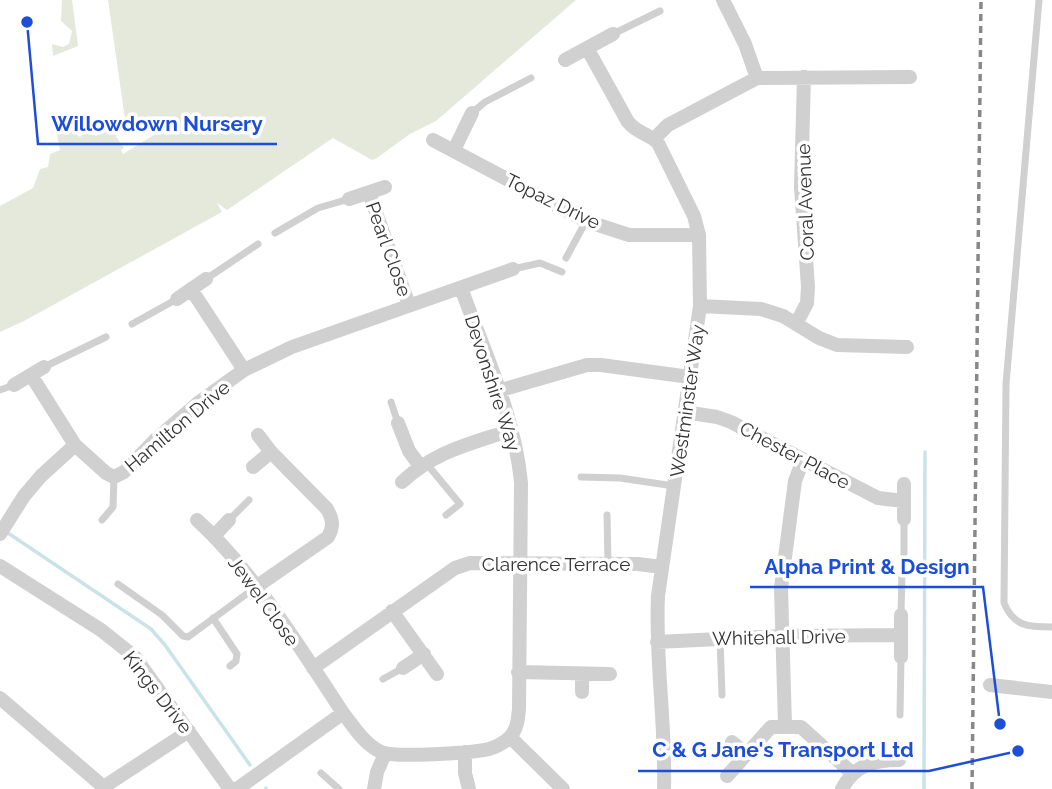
<svg xmlns="http://www.w3.org/2000/svg" width="1052" height="789" font-family="Raleway,sans-serif">
  <style>
    .green { fill: #e5e9dc }
    .lines { fill: none; stroke-linecap: round; stroke-linejoin: round }
    .stream { stroke: #cae3e9; stroke-width: 3.5 }
    .service { stroke: #d0d0d0; stroke-width: 7 }
    .minor { stroke: #d0d0d0; stroke-width: 14 }
    .rail { stroke: #888; stroke-width: 3.5; stroke-dasharray: 7 5; stroke-linecap: butt }
    .labels { text-anchor: middle; stroke-width: 7; stroke-linejoin: round; paint-order: stroke }
    .street-label { font-size: 19px; fill: #333; stroke: #fff }
    .leader { fill: none; stroke: #1d4ed8; stroke-width: 2.5 }
    .callout-dot { fill: #1d4ed8; stroke: #fff; stroke-width: 2.5 }
    .callout-label { font-size: 21px; text-anchor: middle; font-weight: bold; fill: #1d4ed8; stroke: #fff; stroke-width: 7; stroke-linejoin: round; paint-order: stroke }
  </style>
  <rect width="100%" height="100%" fill="#fff"/>
  <path class="green" d="M62,0H72L78,46L53,56L52,44L63,47L69,44L72,31L61,21Z
    M108,0H576L436,121L410,134L377,158L372,160L333,138L227,210L217,203L222,212L24,321L0,332V206L33,188L40,169L48,167L50,154L60,150L57,134L73,131L80,137L84,133L97,136L101,130L111,129L124,148L121,150L123,154L173,123L152,133L145,122L125,119Z"/>
  <g class="lines">
    <path class="stream" d="M5,531L151,629L165,645L250,765
      M266,788V789
      M924,789L925,452"/>
    <path class="service" d="M1039,0L1006,384L1004,603C1014,627 1029,627 1052,627
      M613,34L660,11
      M472,113L485,102L531,78
      M275,233L318,208L349,199
      M566,258L586,221
      M513,269L540,263L562,272
      M206,279L258,244
      M132,324L177,299
      M44,367L106,337
      M0,390L14,385
      M391,402L398,423
      M426,463L460,504L446,515
      M581,477L620,478L674,486
      M607,515L608,564
      M904,519V554
      M102,520L113,507L114,477
      M229,520L249,500
      M118,584L162,615L183,636L188,637L256,587
      M901,615L902,569
      M213,618L237,654L236,661L230,666
      M720,639L722,695
      M383,679L403,668
      M900,715L901,657
      M321,773L339,789"/>
    <path class="minor" d="M723,0L745,44L757,78
      M587,48L628,122C638,134 650,134 658,143L694,216L699,235L700,306L658,596C655,660 666,724 664,789
      M565,60L613,34
      M654,139L668,125L757,78L910,77
      M433,140L586,221L629,235H699
      M454,150L472,113
      M369,193L409,305
      M349,199L385,187
      M191,289L244,370
      M177,299L206,279
      M700,306L761,309L783,316L819,338L837,345L907,347
      M796,324L807,303L808,287L801,187L804,77
      M31,375L75,445
      M14,385L44,367
      M498,391L587,365H601L690,377
      M684,412L717,417L731,422L878,498L904,501
      M398,423L409,451L420,466
      M253,467L271,452
      M402,482C435,451 470,444 511,430
      M904,484V519
      M197,520C253,571 301,649 343,713C354,727 364,744 381,752C395,758 472,753 489,749C496,747 503,743 508,739C517,731 518,720 519,709L521,483C515,416 484,351 461,288
      M0,534L24,496L41,476L75,445L106,473L114,477L124,472L155,440L198,403L244,370L292,347L513,269
      M214,536L229,520
      M0,566L101,630L135,657L230,789
      M256,587L328,537C334,526 333,520 327,509L271,452L258,435
      M392,611L437,674
      M657,642L782,636L901,635
      M901,657V615
      M313,668L455,568L470,563L638,564L662,567
      M403,668L424,654
      M518,672L610,674
      M582,674V692
      M990,685L1052,692
      M0,698L106,789
      M785,725L781,588L795,481L803,460
      M510,737L563,789
      M732,742L746,754
      M465,752V773L469,789
      M727,776L771,727H801L852,773
      M105,786L189,731
      M237,789L343,713
      M374,789L377,772L385,754
      M842,789C854,765 874,760 899,760"/>
    <path class="rail" d="M972,789L981,0"/>
  </g>
  <g class="labels">
    <g class="street-label">
      <text transform="translate(553 201) rotate(26)" y="7">Topaz Drive</text>
      <text transform="translate(805 202) rotate(-92)" y="7">Coral Avenue</text>
      <text transform="translate(389 249) rotate(70)" y="7">Pearl Close</text>
      <text transform="translate(493 383) rotate(72)" y="7">Devonshire Way</text>
      <text transform="translate(687 401) rotate(-82)" y="7">Westminster Way</text>
      <text transform="translate(177 426) rotate(-40)" y="7">Hamilton Drive</text>
      <text transform="translate(795 455) rotate(28)" y="7">Chester Place</text>
      <text x="556" y="571">Clarence Terrace</text>
      <text transform="translate(264 601) rotate(54)" y="7">Jewel Close</text>
      <text transform="translate(779 637) rotate(-1)" y="7">Whitehall Drive</text>
      <text transform="translate(158 692) rotate(52)" y="7">Kings Drive</text>
    </g>
  </g>
  <path class="leader" d="M27 22L38 144H277M1000 724L983 587H750M1018 751L929 771H638"/>
  <g class="callout-dot">
    <circle cx="27" cy="22" r="7"/>
    <circle cx="1000" cy="724" r="7"/>
    <circle cx="1018" cy="751" r="7"/>
  </g>
  <g class="callout-label">
    <text x="157" y="131">Willowdown Nursery</text>
    <text x="867" y="574">Alpha Print &amp; Design</text>
    <text x="783" y="757">C &amp; G Jane's Transport Ltd</text>
  </g>
</svg>
